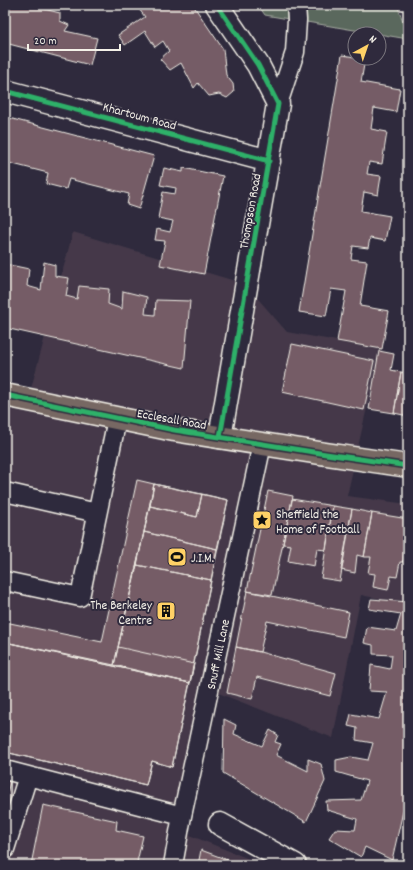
<svg xmlns="http://www.w3.org/2000/svg" width="413" height="870" font-family="Dekko,sans-serif">
  <style>
    .built { fill: #443949 }
    .green { fill: #5a685d; stroke: #a7aca2 }
    .building { fill: #745c66; stroke: #f4f1e8 }
    .lines { fill: none; stroke-linecap: round; stroke-linejoin: round }
    .service-casing { stroke: #f4f1e8; stroke-width: 21 }
    .minor-casing { stroke: #f4f1e8; stroke-width: 25 }
    .primary-casing { stroke: #f4f1e8; stroke-width: 25 }
    .service { stroke: #2f2a3d; stroke-width: 18 }
    .minor { stroke: #2f2a3d; stroke-width: 22 }
    .primary { stroke: #776864; stroke-width: 22 }
    .cycleway-casing { stroke: #2f2a3d; stroke-width: 8 }
    .cycleway { stroke: #2db169; stroke-width: 5 }
    .labels { text-anchor: middle; stroke-width: 4; stroke-linejoin: round; paint-order: stroke }
    .street-label { font-size: 13px; fill: #f4f1e8; stroke: #2f2a3d }
    .poi-label { font-size: 13px; fill: #f4f1e8; stroke: #2f2a3d; text-anchor: start }
  </style>
  <rect width="100%" height="100%" fill="#2f2a3d"/>
  <filter id="ink" filterUnits="userSpaceOnUse"><feTurbulence type="fractalNoise" baseFrequency=".025" numOctaves="2"/><feDisplacementMap in="SourceGraphic" scale="8" xChannelSelector="R" yChannelSelector="G"/><feConvolveMatrix kernelMatrix="1 2 1 2 8 2 1 2 1" color-interpolation-filters="sRGB"/></filter>
  <g filter="url(#ink)">
    <path class="built" d="M73,232L245,284L287,332L382,349L365,416L347,496L408,504V605L361,595L333,738L213,691L189,835L264,865H5V389L29,396Z"/>
    <path class="green" d="M258,5H397L408,35V39L265,15Z"/>
    <path class="building" d="M5,5H45L44,9L60,13V21L69,25L65,31L97,38L90,65L5,43Z
      M136,5H193L223,49L226,75L233,84L234,92L227,98L219,94L209,96L198,83L194,88L181,63L170,70L160,59L169,51L163,41L155,47L145,31L125,45L118,35L145,17Z
      M342,55L355,57V58L365,59L361,82L400,89L396,112L374,108L371,129L387,132L382,164L369,162L367,174L381,176L378,195L364,192L361,211L390,216L385,241L370,238L368,248L353,246L351,259L367,261L360,306L389,311L382,349L337,341L346,291L331,289L326,316L299,312Z
      M5,117L154,156L139,209L127,205L129,194L69,179L66,189L46,184L48,173L5,162Z
      M164,168L183,172V168L223,176L204,274L160,265L165,241L155,240L157,229L170,232L173,221L158,218L163,192L175,194L176,188L160,185Z
      M44,262L55,265V276L69,278L66,296L77,299L79,286L109,289L108,304L122,309L123,291L147,297L145,314L155,315L156,300L190,301L184,368L5,328V264L29,269L27,286L41,290Z
      M292,344L374,361L364,410L282,392Z
      M379,351L394,354L391,370L401,372L394,413L369,409Z
      M401,372L408,373V416L394,413Z
      M137,480L154,484L144,532L118,647L194,664L190,683L5,642V622L102,642Z
      M154,484L228,500L172,767L152,761L146,785L5,752V642L114,665L144,532Z
      M154,484L202,494L197,517L150,506Z
      M268,491L293,496L272,595L247,591Z
      M202,494L228,500L217,549L144,532L150,506L197,517Z
      M292,499L333,506L326,550L317,549L314,566L288,561L291,545L283,544Z
      M333,506L352,509L340,581L321,578Z
      M352,509L372,513L364,557L357,555L355,573L341,570Z
      M372,513L408,519V536L403,562H400L397,577L391,576L388,590L373,587L375,574L368,573L371,557H364Z
      M144,532L217,549L211,580L137,565Z
      M408,536V563L403,562Z
      M137,565L211,580L190,683L114,665Z
      M247,591L349,612L344,637L267,621L260,652L236,647Z
      M371,599L408,602V789L392,860L365,847L361,857L329,838L335,829L355,830L357,819L327,810L326,801L361,800L367,781L336,772V760L351,757L368,760L373,743L356,740L357,728L348,726L351,714L379,719L387,692L369,691L371,665L390,669L392,655L373,654V645L364,643L367,627L396,631L401,614L369,609Z
      M5,642L190,683L172,767L152,761L146,785L5,752Z
      M236,647L260,652L336,673L330,696L257,677L252,699L227,693Z
      M224,719L236,725L234,734L262,746L270,730L278,735L275,742L281,744L276,755L308,771V759L321,764L325,781L306,822L223,773Z
      M5,780L10,782L5,801Z
      M43,805L117,821L116,830L143,836L137,862L151,865H31Z
      M201,850L241,865H198Z"/>
    <g class="lines">
      <g class="service-casing">
        <path id="service" d="M278,104L295,52L297,20L296,5
          M5,492L97,513
          M5,581L80,597L117,419
          M5,770L182,816
          M5,849L28,776
          M173,865L182,816L262,444"/>
      </g>
      <g class="minor-casing">
        <path id="minor" d="M217,5L258,65L278,104L220,437
          M5,91L269,161
          M220,824L295,865"/>
      </g>
      <g class="primary-casing">
        <path id="primary" d="M5,395L174,430L326,454L408,466"/>
      </g>
      <use href="#service" class="service"/>
      <use href="#minor" class="minor"/>
      <use href="#primary" class="primary"/>
      <g class="cycleway-casing">
        <path id="cycleway" d="M217,5L258,65L278,104L220,437
          M5,91L269,161
          M5,395L174,430L326,454L408,466"/>
      </g>
      <use href="#cycleway" class="cycleway"/>
    </g>
  </g>
  <defs>
    <g id="sight-square" transform="scale(1)"><rect x="-9" y="-9" width="18" height="18" rx="4" fill="#ffd166" stroke="#2f2a3d"/><path d="M0-6L1.8-2.2L6-1.7L2.9 1.2L3.7 5.4L0 3.3L-3.7 5.4L-2.9 1.2L-6-1.7L-1.8-2.2Z" fill="#111"/></g>
    <g id="stadium-square" transform="scale(1)"><rect x="-9" y="-9" width="18" height="18" rx="4" fill="#ffd166" stroke="#2f2a3d"/><path d="M0-5a6.5 5 0 1 0 0 10a6.5 5 0 1 0 0-10ZM-3.5-1.8h7v3.6h-7Z" fill="#111"/></g>
    <g id="building-square" transform="scale(1)"><rect x="-9" y="-9" width="18" height="18" rx="4" fill="#ffd166" stroke="#2f2a3d"/><path d="M-4-6H4V6H1V3H-1V6H-4ZM-2.5-4.3h1.7v1.8h-1.7ZM.8-4.3h1.7v1.8H.8ZM-2.5-1h1.7V.8h-1.7ZM.8-1h1.7V.8H.8Z" fill="#111"/></g>
  </defs>
  <g fill-rule="evenodd">
    <use href="#sight-square" x="262" y="520"/>
    <use href="#stadium-square" x="177" y="557"/>
    <use href="#building-square" x="166" y="611"/>
  </g>
  <g class="labels">
    <g class="street-label">
      <text transform="translate(140 115) rotate(15)" y="5">Khartoum Road</text>
      <text transform="translate(249 211) rotate(-80)" y="5">Thompson Road</text>
      <text transform="translate(172 418) rotate(10)" y="5">Ecclesall Road</text>
      <text transform="translate(217 654) rotate(-78)" y="5">Snuff Mill Lane</text>
    </g>
    <g class="poi-label">
      <text x="276" y="518">Sheffield the<tspan x="276" dy="15">Home of Football</tspan></text>
      <text x="191" y="562">J.I.M.</text>
      <text x="152" y="609" text-anchor="end">The Berkeley<tspan x="152" dy="15">Centre</tspan></text>
    </g>
  </g>
  <rect width="413" height="870" fill="none" stroke="#2f2a3d" stroke-width="20"/>
  <rect x="10" y="10" width="393" height="850" fill="none" stroke="#f4f1e8" stroke-width="1.5" filter="url(#ink)"/>
  <g transform="translate(367 46) rotate(40)"><circle r="19" fill="#2f2a3d" stroke="#7e7a81"/>
  <path d="M0-3L7 15L0 10L-7 15Z" fill="#ffd166"/>
  <text y="-6" font-size="11" font-weight="bold" text-anchor="middle" fill="#f4f1e8">N</text>
  </g>
  <path d="M28 44v6h92v-6" fill="none" stroke="#f4f1e8" stroke-width="2"/>
  <text x="34" y="44" font-size="12" fill="#f4f1e8" stroke="#2f2a3d" stroke-width="3" paint-order="stroke">20 m</text>
</svg>
